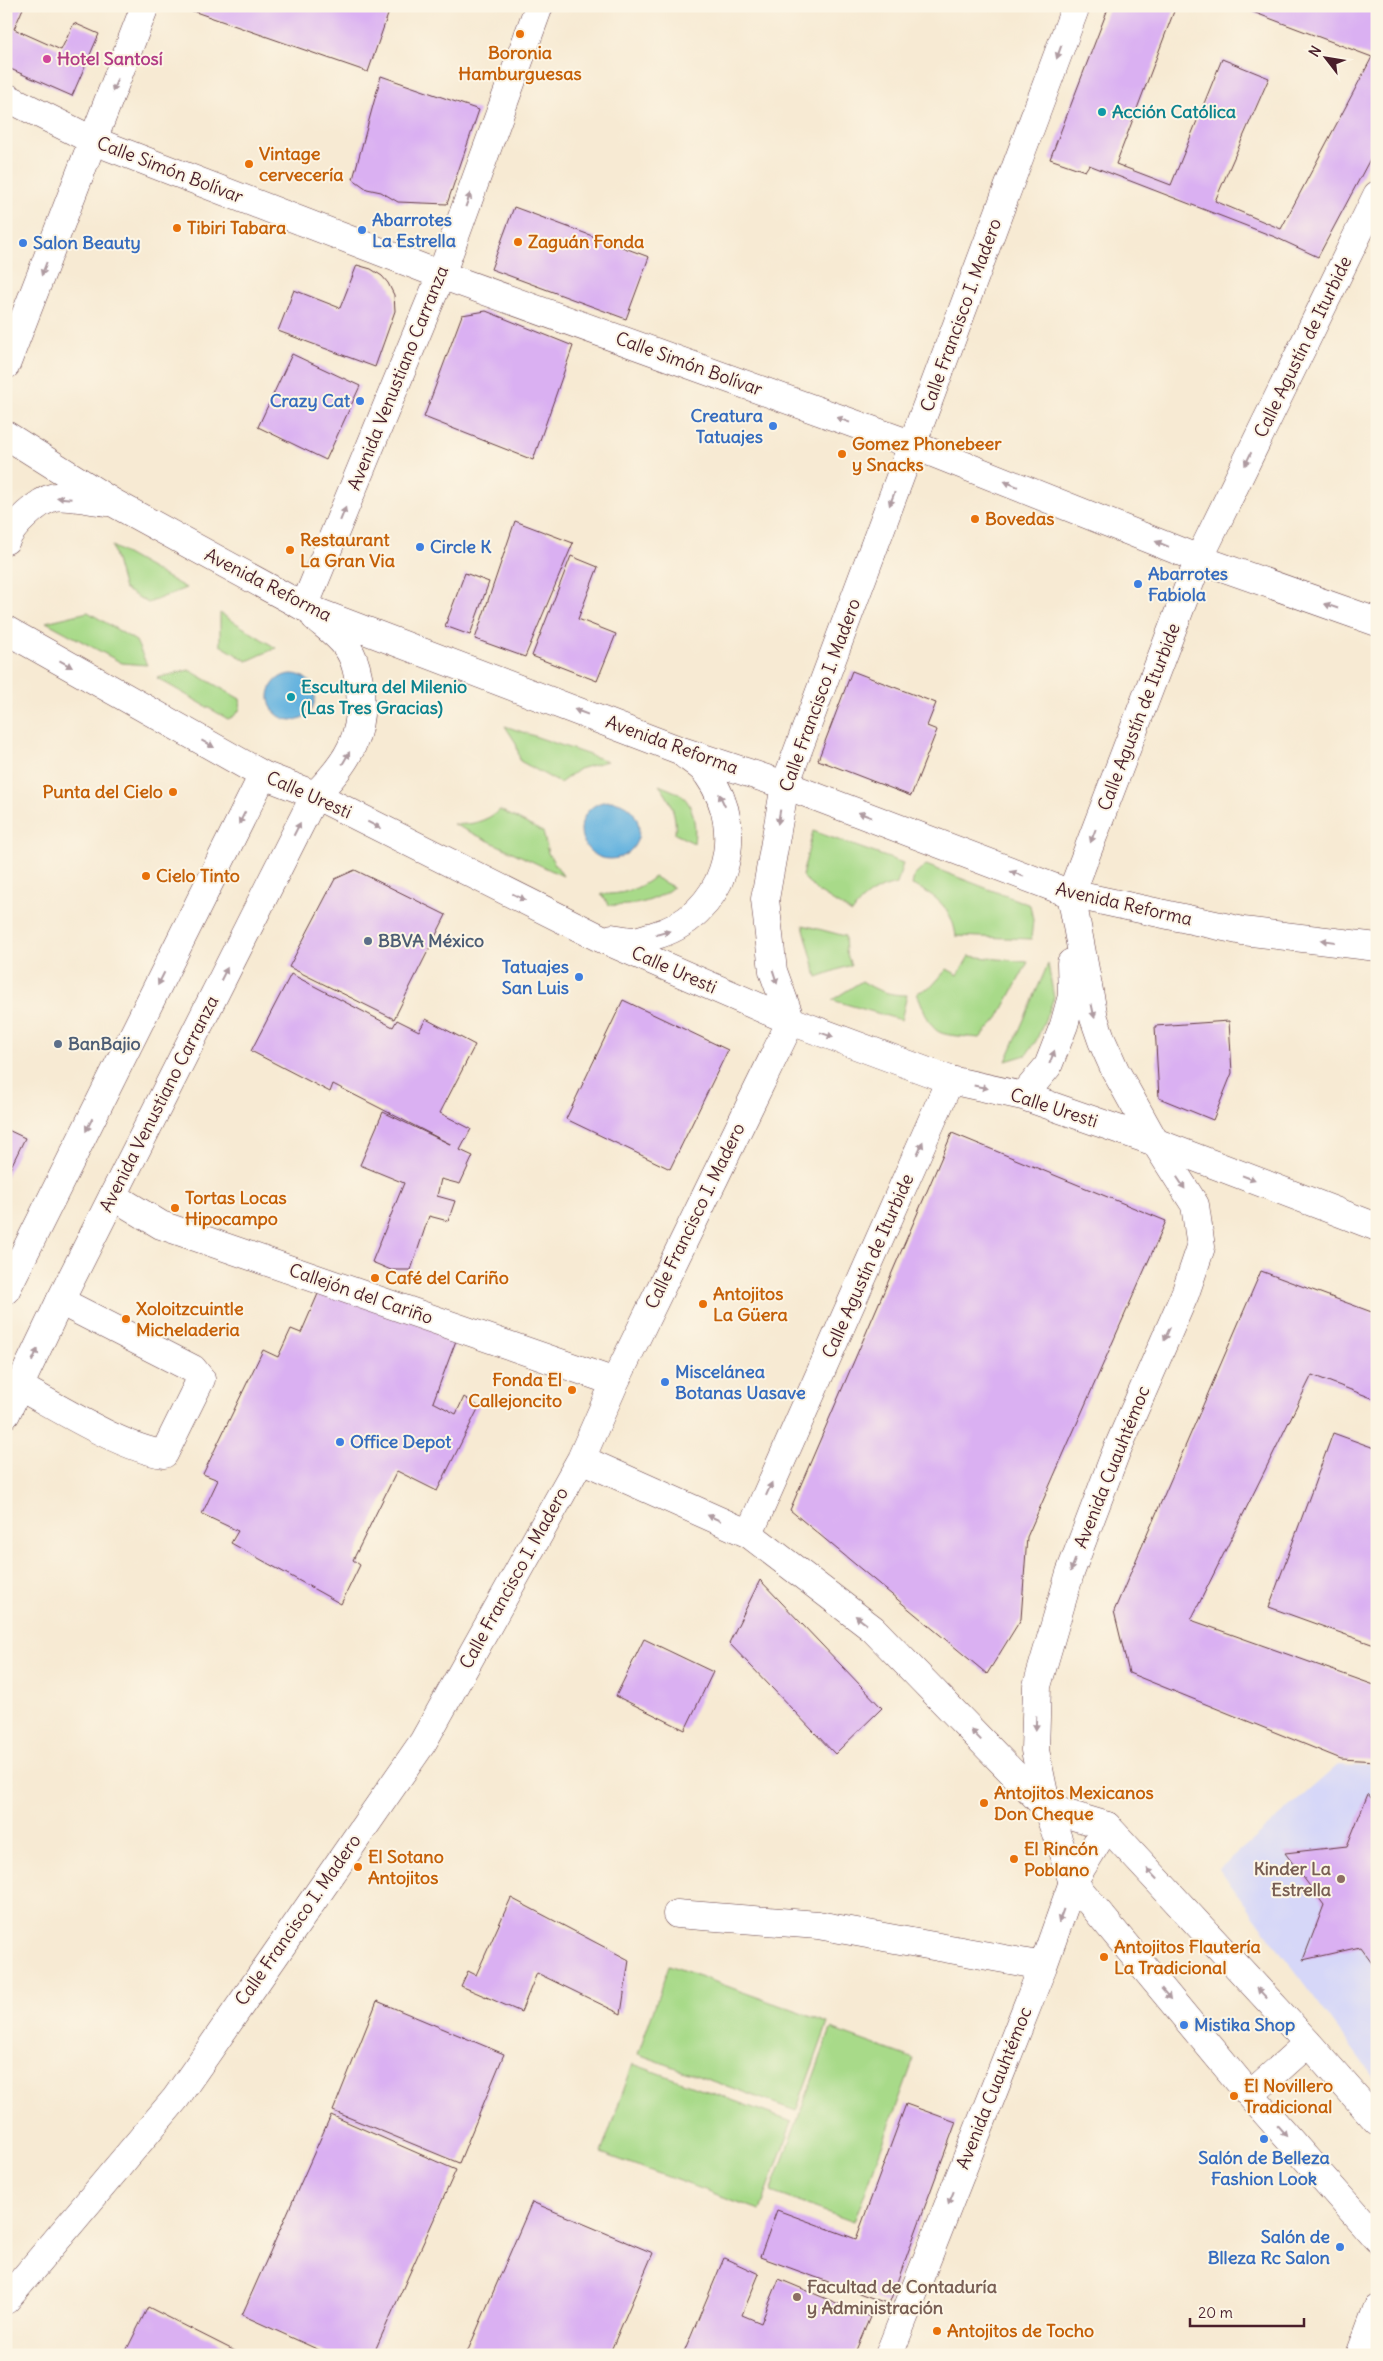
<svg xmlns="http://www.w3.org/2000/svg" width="1383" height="2361" font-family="Delius,sans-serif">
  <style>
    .built { fill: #d6d7f8 }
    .green { fill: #a8da89; stroke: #797c5a }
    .water { fill: #65b3df; stroke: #586985 }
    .building { fill: #dab0f2 }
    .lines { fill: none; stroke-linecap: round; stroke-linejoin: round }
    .minor-casing { stroke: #643d44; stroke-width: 29 }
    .major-casing { stroke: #643d44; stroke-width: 29 }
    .minor { stroke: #fff; stroke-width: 28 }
    .major { stroke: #fff; stroke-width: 28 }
    .oneway { fill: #ae9aa0 }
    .food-dot { fill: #e8710a; stroke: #fcf5e5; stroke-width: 2 }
    .hotel-dot { fill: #d1479c; stroke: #fcf5e5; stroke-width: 2 }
    .culture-dot { fill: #0f9aa8; stroke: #fcf5e5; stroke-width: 2 }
    .shop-dot { fill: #3f7fe0; stroke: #fcf5e5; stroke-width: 2 }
    .service-dot { fill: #5c6f8a; stroke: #fcf5e5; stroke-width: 2 }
    .education-dot { fill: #8d6e63; stroke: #fcf5e5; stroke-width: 2 }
    .labels { text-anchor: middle; stroke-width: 4; stroke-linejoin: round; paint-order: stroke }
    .food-label { font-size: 18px; font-weight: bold; fill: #c56008; stroke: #fcf5e5; text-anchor: start }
    .hotel-label { font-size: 18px; font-weight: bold; fill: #b23c85; stroke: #fcf5e5; text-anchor: start }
    .culture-label { font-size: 18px; font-weight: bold; fill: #0d838f; stroke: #fcf5e5; text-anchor: start }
    .street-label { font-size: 18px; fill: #4a1f2b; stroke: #fcf5e5 }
    .shop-label { font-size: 18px; font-weight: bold; fill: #366cbe; stroke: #fcf5e5; text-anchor: start }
    .service-label { font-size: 18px; font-weight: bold; fill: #4e5e75; stroke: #fcf5e5; text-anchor: start }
    .education-label { font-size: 18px; font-weight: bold; fill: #785e54; stroke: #fcf5e5; text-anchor: end }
  </style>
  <rect width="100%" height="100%" fill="#fcf5e5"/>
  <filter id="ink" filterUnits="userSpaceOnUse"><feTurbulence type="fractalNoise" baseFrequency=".02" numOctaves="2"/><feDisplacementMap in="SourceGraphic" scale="10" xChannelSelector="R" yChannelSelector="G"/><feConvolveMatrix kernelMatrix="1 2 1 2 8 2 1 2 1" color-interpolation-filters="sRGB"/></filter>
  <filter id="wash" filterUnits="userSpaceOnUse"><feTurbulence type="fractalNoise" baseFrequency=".0096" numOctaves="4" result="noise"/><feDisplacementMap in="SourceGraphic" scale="20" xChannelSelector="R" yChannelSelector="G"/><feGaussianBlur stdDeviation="1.12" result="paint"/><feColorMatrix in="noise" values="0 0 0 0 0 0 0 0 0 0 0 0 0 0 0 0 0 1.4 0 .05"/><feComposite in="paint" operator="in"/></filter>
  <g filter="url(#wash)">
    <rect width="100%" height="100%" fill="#f7ead3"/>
    <path class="built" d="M1338,1765L1377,1767V2082L1219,1869Z"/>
    <path class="green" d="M112,546L186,588L148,603L124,589Z
      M88,612L136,641L147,665L122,663L46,622Z
      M220,613L276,648L247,661L220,645Z
      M189,670L240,699C242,709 238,715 228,719L157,678Z
      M505,726L607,761L579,769L560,783L520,761L516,743Z
      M659,785C666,788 675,791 681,795C695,805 696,829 694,843L675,834C677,815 671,800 659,785Z
      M500,810L543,832L548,853L563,876L453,824C471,826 486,821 500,810Z
      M813,831L903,863L897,884C877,888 863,896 852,913L817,891L802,876Z
      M926,865L1030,905L1033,920L1031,939L956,936C952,909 937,895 912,885L914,876Z
      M654,877L673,887C656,902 631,907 609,905L601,894C621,895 638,890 654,877Z
      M803,925L845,936L846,952L851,965L817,977Z
      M969,956L1028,962L998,1018L980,1038C931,1033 936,1039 917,993L932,986L947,969L958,975Z
      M1048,964L1054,998L1036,1041L1026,1055L1006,1061Z
      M862,981C877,991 889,995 907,995L901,1020L832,1000Z
      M669,1965L828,2023L796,2111L638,2054Z
      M831,2029L914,2059L854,2222L771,2192Z
      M633,2064L792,2122L760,2210L601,2153Z"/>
    <path class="water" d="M269 697a23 23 0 1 1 46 0a23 23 0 1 1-46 0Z
      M581 830a29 29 0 1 1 58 0a29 29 0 1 1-58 0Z"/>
    <g id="blocks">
      <path class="building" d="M6,6H24L14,29L61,50L74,23L99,34L72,96L6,67Z
        M185,6H391L368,72L184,8Z
        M1109,6H1176L1116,164L1171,185L1222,59L1269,78L1215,201L1281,229L1372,57L1237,6H1377V146L1318,257L1275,237L1089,165L1085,171L1050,159Z
        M381,76L479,110L447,204L398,202L381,192L367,189L353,179Z
        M514,207L649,257L626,319L491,269Z
        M357,265L371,269L382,276L388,283L394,295L395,311L375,367L278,331L294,290L340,308Z
        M486,311L573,346L533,460L424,417L462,315Z
        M292,354L360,386L326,460L258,427Z
        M515,521L573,543L525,657L475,639Z
        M571,556L598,567L578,619L616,634L597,681L532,656Z
        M465,573L489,582L470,635L445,626Z
        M852,671L936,703L927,726L937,730L911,796L818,760Z
        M355,870L446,915L394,1019L289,967L335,879Z
        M291,974L393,1027L397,1020L419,1031L426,1019L475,1045L440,1113L471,1129L460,1150L473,1156L460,1184L441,1179L437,1196L455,1201L448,1221L429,1216L411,1270H391L372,1262L404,1183L360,1165L383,1112L452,1145L333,1084L330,1092L251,1051Z
        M623,1000L728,1050L670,1169L566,1119Z
        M1229,1021L1232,1073L1213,1120L1159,1098L1155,1026Z
        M6,1129L25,1138L6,1177Z
        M952,1133L1166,1221L1027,1537L1021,1619L987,1674L790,1510Z
        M1261,1271L1377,1314V1400L1312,1375L1191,1620L1377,1686V1761L1341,1759L1129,1673L1114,1611Z
        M321,1287L457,1338L433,1402L456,1414L464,1397L479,1407L437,1491L397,1471L353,1560L360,1565L341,1604L231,1543L238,1531L202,1514L218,1480L203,1474L263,1350L278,1357L291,1329L301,1333Z
        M1333,1433L1377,1449V1646L1269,1607Z
        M760,1580L882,1708L835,1754L729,1643Z
        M644,1639L713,1672L685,1730L616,1696Z
        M1368,1794L1377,1805V1970L1360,1947L1303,1960L1324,1905L1285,1853L1347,1846Z
        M511,1898L629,1960L621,2014L537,1973L521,2012L461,1986L468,1971L476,1975Z
        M377,2001L504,2054L459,2163L333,2111Z
        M906,2104L956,2122L889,2304L760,2257L777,2210L856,2239Z
        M331,2115L456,2170L373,2355H330L242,2315Z
        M532,2202L653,2253L609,2355H466Z
        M724,2258L759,2274L742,2315L761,2323L779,2279L870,2317L854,2355H683Z
        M148,2307L243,2355H124Z"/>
    </g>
  </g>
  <g filter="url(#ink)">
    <use href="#blocks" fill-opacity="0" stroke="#643d44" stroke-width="1"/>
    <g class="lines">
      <g class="minor-casing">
        <path id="minor" d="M6,97L94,141L441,275L913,445L1199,559L1377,622
          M6,365L145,6
          M304,607L441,275L539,6
          M1071,894L1199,559L1377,195
          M1155,1142L1377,1227
          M113,1196L161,1225L615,1382
          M20,1387C59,1408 122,1448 164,1454L201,1379L193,1369L60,1301
          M581,1459L749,1534L873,1629L1047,1808
          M749,1534L950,1080
          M677,1914L818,1925L1043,1966
          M6,2300L176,2098L423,1742L581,1459L615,1382L791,1021L773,971L765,899L785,785L1076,6
          M889,2355L1043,1966L1073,1882L1107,1826
          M1360,2355L1377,2309"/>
      </g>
      <g class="major-casing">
        <path id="major" d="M6,435L112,502L304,607L679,750L785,785L1071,894L1243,931L1377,947
          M6,540C13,525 38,501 54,497C65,495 96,501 108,502
          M6,630L263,775L315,795L598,937L791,1021L950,1080L1023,1096L1155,1142
          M1071,894L1094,1018L1102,1041L1115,1070L1155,1142L1195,1205L1201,1247L1185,1294L1116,1452L1070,1573L1037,1686L1035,1750L1047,1808L1073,1882L1250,2095L1377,2239
          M612,938C619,939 627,941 635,941C641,940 647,937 653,936C724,917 750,834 708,775C703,767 693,761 685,755
          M1023,1096L1048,1066L1064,1025L1072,996L1071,963
          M6,1290L263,775
          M6,1414L60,1301L315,795C347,763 364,737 360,690C359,677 355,657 346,646C338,635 325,626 315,617
          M1047,1808L1107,1826L1308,2043L1377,2121
          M1250,2095L1308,2043"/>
      </g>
      <use href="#minor" class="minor"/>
      <use href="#major" class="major"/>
    </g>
    <defs><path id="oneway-solid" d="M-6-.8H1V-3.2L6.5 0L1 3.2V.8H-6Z" transform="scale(1.25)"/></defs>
    <g class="oneway">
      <use href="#oneway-solid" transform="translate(1059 52) rotate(110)"/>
      <use href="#oneway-solid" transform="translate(115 85) rotate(111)"/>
      <use href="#oneway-solid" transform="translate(468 200) rotate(-70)"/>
      <use href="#oneway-solid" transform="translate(44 269) rotate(111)"/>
      <use href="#oneway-solid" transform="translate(843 420) rotate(-160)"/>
      <use href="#oneway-solid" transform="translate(1248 459) rotate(116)"/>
      <use href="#oneway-solid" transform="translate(1011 484) rotate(-158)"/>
      <use href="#oneway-solid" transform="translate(64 498) rotate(-175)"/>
      <use href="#oneway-solid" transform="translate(892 499) rotate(111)"/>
      <use href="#oneway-solid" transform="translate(343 514) rotate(-68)"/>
      <use href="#oneway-solid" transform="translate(1162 544) rotate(-158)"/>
      <use href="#oneway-solid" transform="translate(1331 606) rotate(-161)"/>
      <use href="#oneway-solid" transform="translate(66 664) rotate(29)"/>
      <use href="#oneway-solid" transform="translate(581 712) rotate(-159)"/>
      <use href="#oneway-solid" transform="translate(208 744) rotate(29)"/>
      <use href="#oneway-solid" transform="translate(346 758) rotate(-60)"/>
      <use href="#oneway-solid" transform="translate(722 800) rotate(-115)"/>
      <use href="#oneway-solid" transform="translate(865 815) rotate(-159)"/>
      <use href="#oneway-solid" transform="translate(779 817) rotate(100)"/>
      <use href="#oneway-solid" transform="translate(242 818) rotate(117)"/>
      <use href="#oneway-solid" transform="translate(374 825) rotate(27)"/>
      <use href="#oneway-solid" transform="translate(297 829) rotate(-63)"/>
      <use href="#oneway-solid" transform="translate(1093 836) rotate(111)"/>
      <use href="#oneway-solid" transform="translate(1017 874) rotate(-159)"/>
      <use href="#oneway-solid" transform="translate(519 897) rotate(27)"/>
      <use href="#oneway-solid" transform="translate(663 933) rotate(-16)"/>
      <use href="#oneway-solid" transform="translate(1328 941) rotate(-173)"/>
      <use href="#oneway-solid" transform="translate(224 974) rotate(-63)"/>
      <use href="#oneway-solid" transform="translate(775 977) rotate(72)"/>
      <use href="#oneway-solid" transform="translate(161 979) rotate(117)"/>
      <use href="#oneway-solid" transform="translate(1093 1011) rotate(78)"/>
      <use href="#oneway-solid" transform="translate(827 1035) rotate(20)"/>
      <use href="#oneway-solid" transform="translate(1052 1057) rotate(-69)"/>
      <use href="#oneway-solid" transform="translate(981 1087) rotate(12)"/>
      <use href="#oneway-solid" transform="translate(89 1125) rotate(117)"/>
      <use href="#oneway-solid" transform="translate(920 1148) rotate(-66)"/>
      <use href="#oneway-solid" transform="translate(1249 1178) rotate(21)"/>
      <use href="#oneway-solid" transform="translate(1181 1183) rotate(57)"/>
      <use href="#oneway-solid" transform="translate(1167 1334) rotate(114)"/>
      <use href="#oneway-solid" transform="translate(35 1355) rotate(-65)"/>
      <use href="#oneway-solid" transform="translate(769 1489) rotate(-66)"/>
      <use href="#oneway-solid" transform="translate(714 1518) rotate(-156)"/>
      <use href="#oneway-solid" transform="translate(1073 1565) rotate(111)"/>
      <use href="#oneway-solid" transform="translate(861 1620) rotate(-142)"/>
      <use href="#oneway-solid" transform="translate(1036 1723) rotate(92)"/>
      <use href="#oneway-solid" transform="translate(976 1735) rotate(-134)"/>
      <use href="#oneway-solid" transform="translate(1152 1874) rotate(-133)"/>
      <use href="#oneway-solid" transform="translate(1061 1916) rotate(110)"/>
      <use href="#oneway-solid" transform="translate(1262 1993) rotate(-133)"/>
      <use href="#oneway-solid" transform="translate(1166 1994) rotate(50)"/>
      <use href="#oneway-solid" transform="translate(1282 2131) rotate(49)"/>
      <use href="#oneway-solid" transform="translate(951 2198) rotate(112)"/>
    </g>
  </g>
  <g class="food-dot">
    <circle cx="520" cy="34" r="5"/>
    <circle cx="249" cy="164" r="5"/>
    <circle cx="177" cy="228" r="5"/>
    <circle cx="518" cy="242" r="5"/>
    <circle cx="842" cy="454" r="5"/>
    <circle cx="975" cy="519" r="5"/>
    <circle cx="290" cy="550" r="5"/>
    <circle cx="173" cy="792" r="5"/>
    <circle cx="146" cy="876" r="5"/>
    <circle cx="175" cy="1208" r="5"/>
    <circle cx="375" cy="1278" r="5"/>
    <circle cx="703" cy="1304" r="5"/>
    <circle cx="126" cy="1319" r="5"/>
    <circle cx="572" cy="1390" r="5"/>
    <circle cx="984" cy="1803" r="5"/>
    <circle cx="1014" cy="1859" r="5"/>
    <circle cx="358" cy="1867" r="5"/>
    <circle cx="1104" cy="1957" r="5"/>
    <circle cx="1234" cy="2096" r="5"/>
    <circle cx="937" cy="2331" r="5"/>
  </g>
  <circle class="hotel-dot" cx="47" cy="59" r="5"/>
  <g class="culture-dot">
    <circle cx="1102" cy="112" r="5"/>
    <circle cx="291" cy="697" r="5"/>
  </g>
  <g class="shop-dot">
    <circle cx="362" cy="230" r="5"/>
    <circle cx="23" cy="243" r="5"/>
    <circle cx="360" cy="401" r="5"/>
    <circle cx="773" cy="426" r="5"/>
    <circle cx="420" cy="547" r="5"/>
    <circle cx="1138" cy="584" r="5"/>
    <circle cx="579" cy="977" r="5"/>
    <circle cx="665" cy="1382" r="5"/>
    <circle cx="340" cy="1442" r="5"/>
    <circle cx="1184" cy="2025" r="5"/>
    <circle cx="1264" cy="2139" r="5"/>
    <circle cx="1340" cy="2247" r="5"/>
  </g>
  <g class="service-dot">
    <circle cx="368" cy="941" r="5"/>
    <circle cx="58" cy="1044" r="5"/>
  </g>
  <g class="education-dot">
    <circle cx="1341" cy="1879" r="5"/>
    <circle cx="797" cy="2297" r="5"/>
  </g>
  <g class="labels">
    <g class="food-label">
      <text x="520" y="59" text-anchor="middle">Boronia<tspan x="520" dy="21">Hamburguesas</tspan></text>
      <text x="259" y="160">Vintage<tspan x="259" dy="21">cervecería</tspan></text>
      <text x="187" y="234">Tibiri Tabara</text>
      <text x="528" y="248">Zaguán Fonda</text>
      <text x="852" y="450">Gomez Phonebeer<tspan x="852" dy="21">y Snacks</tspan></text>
      <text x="985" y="525">Bovedas</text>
      <text x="300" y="546">Restaurant<tspan x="300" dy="21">La Gran Via</tspan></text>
      <text x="163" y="798" text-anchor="end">Punta del Cielo</text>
      <text x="156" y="882">Cielo Tinto</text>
      <text x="185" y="1204">Tortas Locas<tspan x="185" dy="21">Hipocampo</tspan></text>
      <text x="385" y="1284">Café del Cariño</text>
      <text x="713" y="1300">Antojitos<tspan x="713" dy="21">La Güera</tspan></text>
      <text x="136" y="1315">Xoloitzcuintle<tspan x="136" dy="21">Micheladeria</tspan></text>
      <text x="562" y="1386" text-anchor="end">Fonda El<tspan x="562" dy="21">Callejoncito</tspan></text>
      <text x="994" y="1799">Antojitos Mexicanos<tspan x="994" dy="21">Don Cheque</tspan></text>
      <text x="1024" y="1855">El Rincón<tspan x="1024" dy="21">Poblano</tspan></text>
      <text x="368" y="1863">El Sotano<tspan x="368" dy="21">Antojitos</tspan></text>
      <text x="1114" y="1953">Antojitos Flautería<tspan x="1114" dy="21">La Tradicional</tspan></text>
      <text x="1244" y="2092">El Novillero<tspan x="1244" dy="21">Tradicional</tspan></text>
      <text x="947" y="2337">Antojitos de Tocho</text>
    </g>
    <g class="hotel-label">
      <text x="57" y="65">Hotel Santosí</text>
    </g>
    <g class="culture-label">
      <text x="1112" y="118">Acción Católica</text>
      <text x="301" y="693">Escultura del Milenio<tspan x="301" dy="21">(Las Tres Gracias)</tspan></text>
    </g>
    <g class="street-label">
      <text transform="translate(170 170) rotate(21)" y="6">Calle Simón Bolívar</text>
      <text transform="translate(961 315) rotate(-70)" y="6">Calle Francisco I. Madero</text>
      <text transform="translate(1303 347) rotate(-64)" y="6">Calle Agustín de Iturbide</text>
      <text transform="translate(689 364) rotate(20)" y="6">Calle Simón Bolívar</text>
      <text transform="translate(398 378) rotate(-68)" y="6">Avenida Venustiano Carranza</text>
      <text transform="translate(268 585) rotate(27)" y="6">Avenida Reforma</text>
      <text transform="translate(820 695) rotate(-70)" y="6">Calle Francisco I. Madero</text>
      <text transform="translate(1139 717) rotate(-69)" y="6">Calle Agustín de Iturbide</text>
      <text transform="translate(672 745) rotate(20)" y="6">Avenida Reforma</text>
      <text transform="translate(309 795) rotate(24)" y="6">Calle Uresti</text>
      <text transform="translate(1124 904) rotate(13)" y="6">Avenida Reforma</text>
      <text transform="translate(674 970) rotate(24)" y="6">Calle Uresti</text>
      <text transform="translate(159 1104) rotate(-63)" y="6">Avenida Venustiano Carranza</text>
      <text transform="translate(1054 1108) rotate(18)" y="6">Calle Uresti</text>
      <text transform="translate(695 1216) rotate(-64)" y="6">Calle Francisco I. Madero</text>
      <text transform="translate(868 1266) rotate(-66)" y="6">Calle Agustín de Iturbide</text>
      <text transform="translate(361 1294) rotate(19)" y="6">Callejón del Cariño</text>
      <text transform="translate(1112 1467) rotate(-68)" y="6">Avenida Cuauhtémoc</text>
      <text transform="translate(514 1578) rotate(-61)" y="6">Calle Francisco I. Madero</text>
      <text transform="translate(298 1920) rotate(-55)" y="6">Calle Francisco I. Madero</text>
      <text transform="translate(994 2088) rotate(-68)" y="6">Avenida Cuauhtémoc</text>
    </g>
    <g class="shop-label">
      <text x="372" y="226">Abarrotes<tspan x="372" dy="21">La Estrella</tspan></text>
      <text x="33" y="249">Salon Beauty</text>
      <text x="350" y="407" text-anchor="end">Crazy Cat</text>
      <text x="763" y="422" text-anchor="end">Creatura<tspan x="763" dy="21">Tatuajes</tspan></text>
      <text x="430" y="553">Circle K</text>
      <text x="1148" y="580">Abarrotes<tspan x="1148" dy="21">Fabiola</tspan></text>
      <text x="569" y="973" text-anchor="end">Tatuajes<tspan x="569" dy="21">San Luis</tspan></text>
      <text x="675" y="1378">Miscelánea<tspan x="675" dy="21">Botanas Uasave</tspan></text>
      <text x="350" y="1448">Office Depot</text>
      <text x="1194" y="2031">Mistika Shop</text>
      <text x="1264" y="2164" text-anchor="middle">Salón de Belleza<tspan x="1264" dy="21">Fashion Look</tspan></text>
      <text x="1330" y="2243" text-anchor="end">Salón de<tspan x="1330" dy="21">Blleza Rc Salon</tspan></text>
    </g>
    <g class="service-label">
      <text x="378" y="947">BBVA México</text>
      <text x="68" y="1050">BanBajio</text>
    </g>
    <g class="education-label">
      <text x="1331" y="1875">Kinder La<tspan x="1331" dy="21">Estrella</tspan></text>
      <text x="807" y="2293" text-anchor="start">Facultad de Contaduría<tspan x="807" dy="21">y Administración</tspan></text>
    </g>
  </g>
  <rect width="1383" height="2361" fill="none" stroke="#fcf5e5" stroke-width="25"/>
  <g transform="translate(1326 58) rotate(301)" stroke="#fcf5e5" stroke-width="4" paint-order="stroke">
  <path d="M0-4L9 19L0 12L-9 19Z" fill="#4a1f2b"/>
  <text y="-8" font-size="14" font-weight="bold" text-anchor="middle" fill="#4a1f2b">N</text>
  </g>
  <path d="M1190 2318v8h114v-8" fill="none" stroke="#4a1f2b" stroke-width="2.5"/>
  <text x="1198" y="2318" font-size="15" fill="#4a1f2b" stroke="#fcf5e5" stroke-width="4" paint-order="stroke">20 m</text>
</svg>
